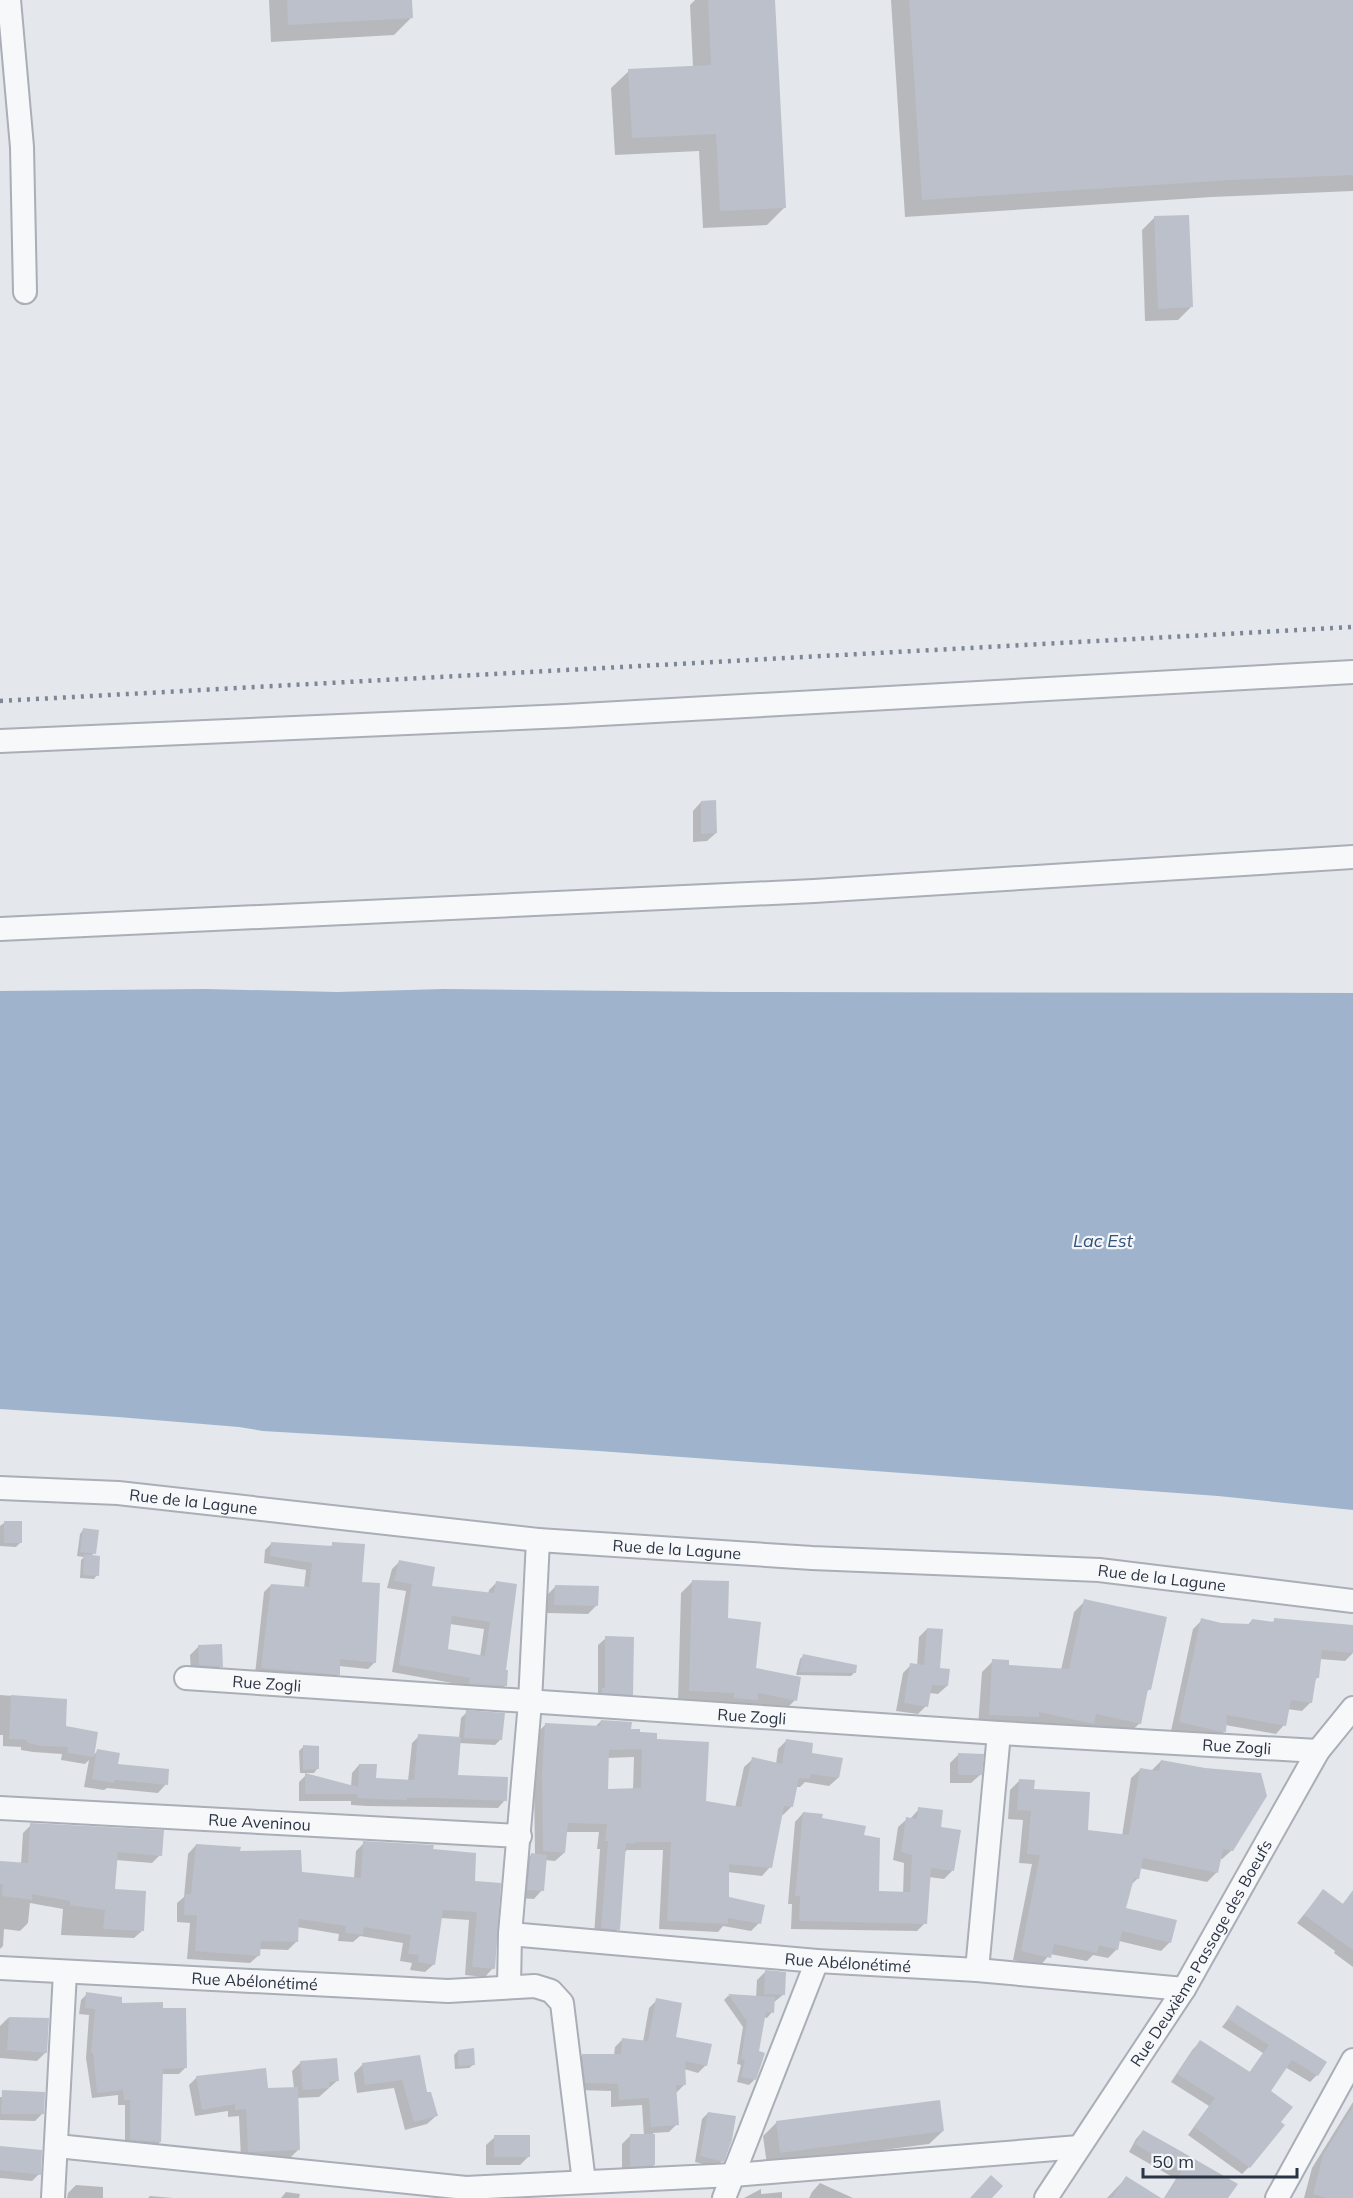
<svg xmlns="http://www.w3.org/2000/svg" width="1353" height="2198" font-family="Mulish,sans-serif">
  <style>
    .water { fill: #9fb4cc }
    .shadow { fill: #0003; fill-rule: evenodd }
    .building { fill: #bbc0ca; fill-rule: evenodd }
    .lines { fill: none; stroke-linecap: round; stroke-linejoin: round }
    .minor-casing { stroke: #a9aeb7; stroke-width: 26 }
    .minor { stroke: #f7f8fa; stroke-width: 22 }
    .rail { stroke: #7d8696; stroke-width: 4.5; stroke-dasharray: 3 6; stroke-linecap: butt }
    .labels { text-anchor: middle; stroke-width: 4.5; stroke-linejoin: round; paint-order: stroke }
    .street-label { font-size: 16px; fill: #2b3445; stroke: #f4f6f9 }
    .water-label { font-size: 18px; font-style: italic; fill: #34527a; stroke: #f4f6f9 }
  </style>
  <rect width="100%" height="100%" fill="#e4e7ec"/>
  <path class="water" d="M205,989L337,992L444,989L729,992L1353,993V1510L1218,1496L599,1451L263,1431L239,1427L118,1417L0,1409V991Z"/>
  <path class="shadow" d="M269,0H411L412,17L394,35L271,42Z
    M695,0H773L785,207L767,225L703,228L699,151L615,155L611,88L629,71L693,67L690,5Z
    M891,0H1353V191L1212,197L905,217Z
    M1155,217L1191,307L1178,320L1145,321L1142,230Z
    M701,802L716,833L707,841L693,842V811Z
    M4,1523L20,1543L16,1547L0,1546V1526Z
    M83,1530L94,1553L91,1556L97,1575L94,1579L80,1578L81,1560L84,1557L77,1556L80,1534Z
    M272,1543L330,1547L333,1544L375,1662L368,1669L339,1666V1674L332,1681L255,1674L264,1592L271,1585L304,1588L306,1570L264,1563L265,1550Z
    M399,1562L430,1587L488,1594L489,1590L496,1583L505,1686L498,1693L463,1691V1685L392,1672L406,1591L387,1588L392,1569ZM450,1624L484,1629L480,1657L447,1650Z
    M692,1582L726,1619L755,1669L795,1700L784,1711L751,1704L745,1710L678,1702L681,1593Z
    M556,1586L596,1606L588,1614L546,1613L547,1595Z
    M1085,1601L1150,1689L1146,1692L1140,1723L1128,1734L1090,1726L1081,1735L1031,1724L1026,1728L978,1726L982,1672L993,1661L1007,1667L1061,1670L1074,1612Z
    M1202,1620L1221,1624L1247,1626L1252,1620L1271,1623L1275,1620L1353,1626V1653L1345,1661L1320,1659L1318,1677L1314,1681L1310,1703L1302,1711L1287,1709L1284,1725L1276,1734L1225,1725L1224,1732L1216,1740L1171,1731L1193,1629Z
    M927,1629L939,1669L947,1686L938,1694L929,1693L926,1706L918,1714L896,1711L903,1673L911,1665L917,1666L919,1637Z
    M606,1638L632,1694L624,1702L598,1695V1645Z
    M199,1646L221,1666L212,1675L191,1673L190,1655Z
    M804,1655L855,1672L851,1676L796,1675L800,1659Z
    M0,1695L66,1700L64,1728L93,1756L98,1750L116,1766L166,1784L158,1793L107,1788L104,1790L84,1787L89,1760L85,1764L61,1760L62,1754L33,1752L21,1750V1747L3,1746V1735H0Z
    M467,1712L501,1739L495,1745L459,1743L456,1776L505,1800L498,1808L367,1806L351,1805V1801H299V1782L306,1775L351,1787L352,1773L359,1765L374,1780L408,1781L412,1743L419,1736L459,1738L461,1718Z
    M601,1721L655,1741L704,1802L735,1808L744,1767L753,1759L776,1764L778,1749L786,1741L811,1755L838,1778L829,1786L805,1782L800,1787H795L792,1806L783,1815L781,1814L770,1867L762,1876L727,1872V1899L759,1923L751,1931L723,1926L718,1932L659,1929L663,1850H627L624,1853L618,1929L610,1938L594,1936L600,1849H597L599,1832H565L564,1853L555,1861L545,1860L542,1890L534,1899L519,1898L522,1863L531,1855H535L534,1782L537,1733L546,1724L595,1727ZM634,1757L633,1790H607V1758Z
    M303,1747L317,1769L314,1773H300L299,1751Z
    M959,1754L980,1775L971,1783H950V1763Z
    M1161,1761L1232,1850L1222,1859H1219L1216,1873L1207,1882L1139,1868L1138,1878L1130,1886L1124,1909L1170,1942L1161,1951L1119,1941L1117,1949L1108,1958L1093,1955L1087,1961L1050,1954L1040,1966L1013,1960L1032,1864L1019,1863L1023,1820L1008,1819L1010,1790L1019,1781L1087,1831L1122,1836L1131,1778L1141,1769L1151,1771Z
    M919,1809L939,1829L952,1871L944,1879L929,1877L925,1923L917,1931L791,1929L792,1904H788L795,1822L803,1813L863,1836L877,1893L903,1894L904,1863L893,1860L898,1827L907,1819H910Z
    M31,1825L160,1855L152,1863L116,1860L114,1890L142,1931L134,1938L61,1935L63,1909L30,1903L28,1923L20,1931L4,1929L3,1946L0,1949V1863L21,1864L23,1833Z
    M364,1843L432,1850L473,1882L493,1968L485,1977L465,1975L469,1920L440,1918L434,1964L425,1972L410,1970L412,1963L400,1961L403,1943L360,1936L353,1942L338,1941L339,1934L297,1927L296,1942L288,1950L259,1949V1955L250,1963L187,1959L190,1923L177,1922V1903L184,1897L188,1854L196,1845L238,1853L300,1873L354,1878L356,1851Z
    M1323,1891L1342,1905L1353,1891V1967L1334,1953L1335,1951L1297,1923Z
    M765,1972L784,1994L773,2003L772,2012L767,2018L763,2017L754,2080L749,2085L737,2082L741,2065L737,2064L743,2027L724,2000L728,1996L756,1998L757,1980Z
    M87,1994L120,2004L162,2010L185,2068L179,2074H161L160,2142L154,2148L125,2145V2105H118V2095L92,2098L86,2058L89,2015L79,2014L81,2000Z
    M657,2000L674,2038L706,2065L698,2073L684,2069V2085L676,2093L677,2124L669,2132L653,2133L654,2165L645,2173L622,2174V2144L630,2136H644L642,2105L611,2107V2091L578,2090L575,2063L582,2055H614L615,2047L623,2039L643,2042L649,2008Z
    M1238,2006L1317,2075L1310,2082L1285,2067L1269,2091L1249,2167L1242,2174L1188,2135L1209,2106L1171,2082L1193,2049L1201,2042L1249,2073L1263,2053L1222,2027Z
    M8,2018L47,2020L46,2052L37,2061L0,2058V2026Z
    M458,2051L473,2065L469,2068L455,2069L454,2055Z
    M419,2057L426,2094L436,2116L427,2124L405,2130L394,2088L357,2093L354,2073L363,2064Z
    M301,2062L338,2080L319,2097L297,2098L298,2150L291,2157L241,2159L239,2116L228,2117V2111L195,2116L189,2085L197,2077L267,2089H294L292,2071Z
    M0,2097L43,2100L42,2114L35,2121L0,2120Z
    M1353,2102V2198H1304L1312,2168Z
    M708,2113L722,2161L716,2167L695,2162L702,2119Z
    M776,2123L943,2131L929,2144L767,2165L763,2136Z
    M1143,2131L1226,2198H1164L1176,2179L1129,2152L1136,2139Z
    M495,2137L529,2156L520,2165H486V2145Z
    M0,2148L39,2174L32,2181L0,2178Z
    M1126,2178L1158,2198H1107Z
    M820,2183L853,2198H809L812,2192Z
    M76,2185L103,2187V2198H67L68,2193Z
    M761,2189V2194L782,2192V2198H744Z
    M286,2192L300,2194L299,2198H281Z
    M150,2196L173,2198H148Z"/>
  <path class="building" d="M287,0H412L413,18L288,25Z
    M708,0H775L786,208L720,211L716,134L632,138L628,69L711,65Z
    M909,0H1353V175L1231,180L922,200Z
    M1189,215L1193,307L1158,309L1154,216Z
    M716,800L717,833L701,834V801Z
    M4,1521H22V1543H4Z
    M83,1528L99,1530L96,1554L80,1552Z
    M271,1542L332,1546V1542L365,1544L362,1582L380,1583L376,1663L340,1659V1675L261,1668L271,1584L309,1587L312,1563L270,1556Z
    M84,1554L100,1556L99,1576L83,1575Z
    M399,1560L435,1567L432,1586L494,1593L496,1581L517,1584L506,1670H508L507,1686L469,1684L470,1678L399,1665L412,1584L394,1581ZM452,1616L490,1622L485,1656L448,1649Z
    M692,1580L729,1581L728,1618L761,1622L756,1668L801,1677L797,1701L758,1693V1700L734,1698V1693L689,1691Z
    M555,1585L599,1586L598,1606L554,1605Z
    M1084,1599L1167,1617L1151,1690L1148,1689L1141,1724L1096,1714L1094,1724L1039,1712V1717L989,1715L992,1659L1009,1660V1665L1069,1669Z
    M1201,1618L1221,1623L1251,1624L1252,1619L1274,1622V1618L1353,1625V1653L1322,1650L1319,1678H1316L1312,1703L1291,1700L1286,1726L1227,1715L1226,1732H1222L1179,1722Z
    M927,1628L943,1629L940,1668L950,1669L948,1686L932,1685L928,1707L904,1703L910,1663L924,1665Z
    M605,1636L634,1637L633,1695L602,1693V1688H605Z
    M222,1644L223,1667L199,1665L198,1645Z
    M803,1654L857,1665L856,1673L799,1672Z
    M11,1695L67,1699L66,1726L98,1732L94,1757L67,1753L68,1747L41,1746L27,1743V1740L9,1739Z
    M466,1710L505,1713L502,1740L464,1738Z
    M601,1720L632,1722L631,1729H640V1732L657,1733V1739L709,1742L706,1801L741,1807L752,1757L782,1764L786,1739L813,1743L812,1753L843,1758L839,1778L811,1774L810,1779L799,1778L793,1807L784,1806L772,1868L729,1864V1897L765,1905L761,1924L728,1918V1924L667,1921L671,1842H635V1844L626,1843L620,1930L601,1928L608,1841H605L607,1824L568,1823L565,1853L543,1851L542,1773L545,1723L600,1726ZM642,1749L641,1788L608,1789L609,1750Z
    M418,1734L461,1737L458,1775L508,1777L507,1801L435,1798H407V1800L375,1799L357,1798V1794H305V1773L358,1787L359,1764H377L376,1778L414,1780Z
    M303,1745L319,1746V1769L303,1770Z
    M97,1749L120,1753L118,1764L169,1769L168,1785L115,1780L114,1783L92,1779Z
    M958,1753L984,1754L982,1775H958Z
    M1161,1760L1205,1768L1261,1773L1267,1796L1233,1851L1223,1849L1218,1873L1143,1858L1139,1879L1134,1878L1126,1908L1177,1920L1171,1943L1122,1931L1118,1950L1099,1945L1097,1953L1054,1944L1051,1958L1021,1951L1040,1855L1027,1854L1031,1811L1017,1810L1019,1779L1035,1780L1034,1789L1090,1792L1088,1830L1129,1835L1140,1768L1159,1771Z
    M918,1807L943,1810L941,1827L961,1830L954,1871L931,1868L927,1924L799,1921L800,1896H795L803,1812L823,1814L822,1818L866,1826L864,1835L880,1838L879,1891L910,1892L912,1855L901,1852L906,1817L917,1819Z
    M30,1823L164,1830L162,1856L118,1852L115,1889L146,1891L144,1931L103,1929L105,1910L70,1905V1901L32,1894V1900L2,1896L3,1884H0V1861L28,1863Z
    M363,1841L434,1845L433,1849L476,1853L475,1881L501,1883L495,1969L472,1967L477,1912L443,1910L435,1965L418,1962L419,1955L408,1954L411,1935L364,1927L363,1935L345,1933L346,1926L299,1919L298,1942L261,1941L260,1956L195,1951L197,1915H184L185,1894H191L196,1844L241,1847L240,1851L301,1850L302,1872L361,1878Z
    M531,1853L547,1855L544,1891L527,1890Z
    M1323,1889L1343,1904L1353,1890V1950L1304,1915Z
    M765,1970L786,1972L785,1995L764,1994Z
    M86,1992L122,1997V2003L163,2002V2008H186L187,2068L163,2069L161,2142L130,2140V2100H124L123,2090L97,2093L93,2053H91L95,2009L85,2008Z
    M728,1994L775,1997L774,2013L766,2012L759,2051L765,2053L756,2080L741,2077L745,2060L741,2059L747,2021Z
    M656,1998L682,2003L676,2037L712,2044L707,2066L685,2061L686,2085H676L679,2125L651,2127L649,2098L619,2100L618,2084L585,2083L582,2054H621L622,2038L648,2041Z
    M1237,2005L1327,2062L1318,2076L1292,2060L1271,2091L1293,2107L1281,2122L1285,2125L1250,2168L1194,2127L1215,2098L1177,2074L1200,2040L1250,2072L1269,2045L1228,2019Z
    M9,2017L49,2018L47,2053L7,2050Z
    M474,2048L475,2065L458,2066V2050Z
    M420,2055L427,2092H431L438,2116L414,2122L402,2080L365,2085L362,2063Z
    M337,2058L339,2081L329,2082V2088L303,2090L300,2061Z
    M266,2068L268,2088L298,2087L300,2150L248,2152L246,2109L235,2110V2104L202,2110L196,2076Z
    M2,2090L45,2092L44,2114H1Z
    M940,2100L944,2131L780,2153L776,2121Z
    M1353,2107V2198H1327L1313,2194L1323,2155Z
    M708,2112L736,2116L732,2140L724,2162L700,2156Z
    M1143,2130L1177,2149L1238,2184L1228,2198H1165L1182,2171L1135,2144Z
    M630,2134H655V2165L630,2167Z
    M494,2135H530V2157H494Z
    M0,2146L42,2150L41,2175L0,2170Z
    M991,2175L1003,2186L992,2198H970Z
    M1126,2176L1161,2198H1112Z"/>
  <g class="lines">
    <g class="minor-casing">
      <g id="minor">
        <path d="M9,0L22,147L25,292"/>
        <path d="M0,741L565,716L1353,672"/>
        <path d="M0,929L814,891L1353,857"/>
        <path id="s1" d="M0,1488L118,1493L538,1540L812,1558L1099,1570L1353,1601"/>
        <path id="s2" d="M186,1678L999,1733L1318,1751"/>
        <path id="s3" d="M0,1808L520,1836"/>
        <path id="s4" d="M510,1934L817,1961L977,1970L1184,1989"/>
        <path id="s5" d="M0,1968L448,1991L535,1986L551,1991L562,2003L584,2182"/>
        <path d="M977,1970L999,1733"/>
        <path d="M509,1986L510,1934L530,1702L538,1540"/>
        <path d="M57,2146L466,2188L733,2175L1079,2147"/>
        <path d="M53,2198L65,1972"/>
        <path d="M724,2198L817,1961"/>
        <path id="s6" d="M1046,2198L1184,1989L1318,1751L1353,1708"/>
        <path d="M1277,2198L1353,2060"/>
      </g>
    </g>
    <use href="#minor" class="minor"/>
    <path class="rail" d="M0,701L1353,627"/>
  </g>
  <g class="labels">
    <g class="street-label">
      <text dy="6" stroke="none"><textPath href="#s1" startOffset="194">Rue de la Lagune</textPath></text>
      <text dy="6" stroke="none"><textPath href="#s1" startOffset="680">Rue de la Lagune</textPath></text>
      <text dy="6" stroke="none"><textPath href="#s1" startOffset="1166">Rue de la Lagune</textPath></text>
      <text dy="6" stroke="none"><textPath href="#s2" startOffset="81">Rue Zogli</textPath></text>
      <text dy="6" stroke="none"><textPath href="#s2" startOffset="567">Rue Zogli</textPath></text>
      <text dy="6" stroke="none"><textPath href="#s2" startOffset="1053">Rue Zogli</textPath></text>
      <text dy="6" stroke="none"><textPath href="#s3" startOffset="260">Rue Aveninou</textPath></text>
      <text dy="6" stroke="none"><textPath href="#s6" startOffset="290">Rue Deuxième Passage des Boeufs</textPath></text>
      <text dy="6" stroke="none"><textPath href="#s4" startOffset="339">Rue Abélonétimé</textPath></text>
      <text dy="6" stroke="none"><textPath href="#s5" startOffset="255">Rue Abélonétimé</textPath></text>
    </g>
    <g class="water-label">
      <text x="1103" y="1247">Lac Est</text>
    </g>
  </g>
  <path d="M1143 2168v9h154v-9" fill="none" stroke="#2b3445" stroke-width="3"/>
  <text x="1152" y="2168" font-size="18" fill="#2b3445" stroke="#f4f6f9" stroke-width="4.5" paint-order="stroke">50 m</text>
</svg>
